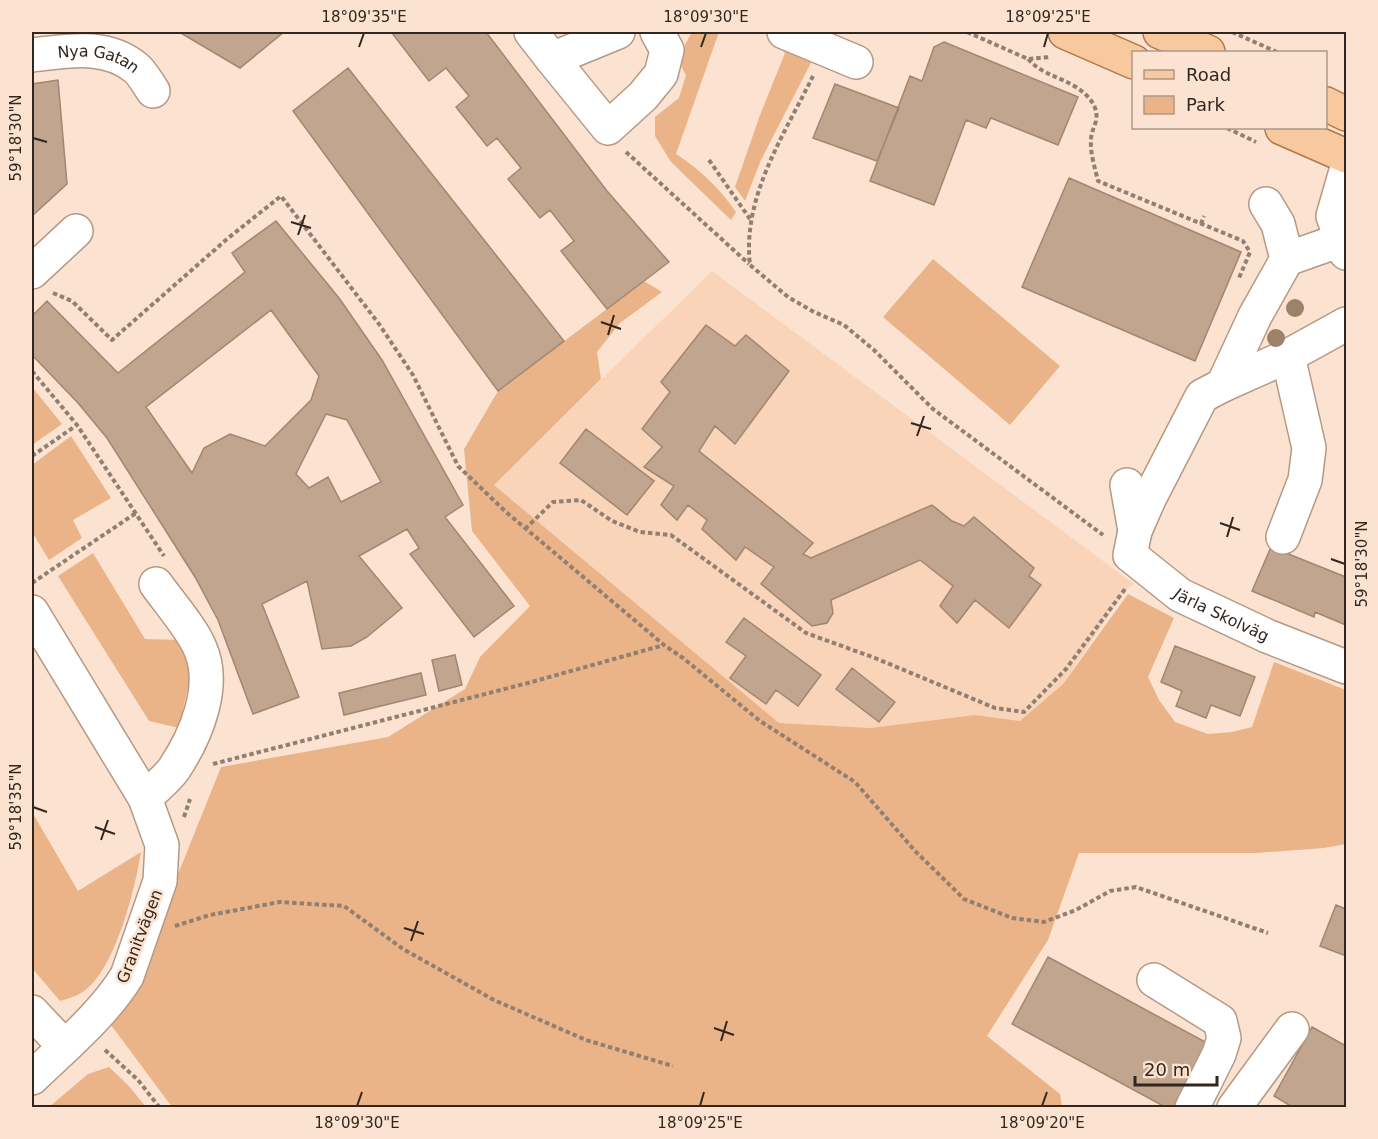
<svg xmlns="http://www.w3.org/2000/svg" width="1378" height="1139" font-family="'DejaVu Sans',sans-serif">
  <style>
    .built { fill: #f9d4b8 }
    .green { fill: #eab488 }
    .building { fill: #c1a58e; stroke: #a28671; stroke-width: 1.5; fill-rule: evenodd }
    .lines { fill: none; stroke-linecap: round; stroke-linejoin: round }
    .minor-casing { stroke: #b59983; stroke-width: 36 }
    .major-casing { stroke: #af7848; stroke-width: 36 }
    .path { stroke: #917f72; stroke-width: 4; stroke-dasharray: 4.5 3; stroke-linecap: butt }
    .minor { stroke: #fff; stroke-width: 33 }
    .major { stroke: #f8c89f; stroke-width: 33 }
    .tree { fill: #9e8169 }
    .ticks { fill: none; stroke: #32271e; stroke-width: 2 }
    .labels { text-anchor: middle; stroke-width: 5; stroke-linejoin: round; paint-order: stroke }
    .street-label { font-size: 16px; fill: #32271e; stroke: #fce3d1 }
    .neatline { fill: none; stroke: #32271e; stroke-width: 2 }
    .ticks-label { font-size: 15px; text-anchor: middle; fill: #32271e }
  </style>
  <rect width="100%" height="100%" fill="#fce3d1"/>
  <path class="built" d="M712,271L1134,584L1125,591L1063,684L1020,721L975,715L870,728L779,723L494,485Z"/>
  <path class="green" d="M692,32H719L676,154C701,170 719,188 736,212L731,220L671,162L655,136V117L679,98L686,75L677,59Z
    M773,41L814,57L761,160L745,201L735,187L760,115L785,53Z
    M933,259L1060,366L1010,425L883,317Z
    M644,281L662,292L620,323L597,352L601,379L494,485L779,723L870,728L975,715L1020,721L1063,684L1128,594L1174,618L1148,677L1159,700L1175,722L1208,734L1232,732L1252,727L1274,662L1346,690V844L1324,848L1256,853H1079L1048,940L987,1036L1060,1094L1062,1107H172L111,1025L119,1012L162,914L221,767L388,737L465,689L480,657L530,606L472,531L464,449L498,391Z
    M32,387L62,424L32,445Z
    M71,436L111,498L73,520L82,538L49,560L32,532V465Z
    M93,553L145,639L181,640L191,673L179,728L149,721L58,576Z
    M32,812L78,891L141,852C135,889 117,961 89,987C80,995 71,998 60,1001L32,968Z
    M109,1067L128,1085L146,1107H49L88,1074Z"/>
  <path class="building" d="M179,32H284L240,68Z
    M394,32H486L607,191L669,262L607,309L561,251L574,241L550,210L540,218L508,179L521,168L497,138L487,146L456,107L469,96L446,68L429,81L392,33Z
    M944,42L1078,97L1058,145L991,118L986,128L966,120L934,205L870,181L910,76L922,81L934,47Z
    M348,68L564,341L498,391L293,111Z
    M58,80L67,184L32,216V84Z
    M835,84L899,108L877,161L813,138Z
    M1069,178L1241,252L1195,361L1022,287Z
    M276,221L339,298L382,360L463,505L445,517L514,606L474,637L410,554L419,548L407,529L359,556L402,608L367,637L351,646L322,649L307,581L262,604L299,697L253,714L218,620L195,577L107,438L78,403L32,355V316L47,301L118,373L245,272L232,253ZM271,310L319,376L311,400L265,446L230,434L204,448L192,473L146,407ZM326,414L347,420L381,482L341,502L328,477L309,488L296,474Z
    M706,325L735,346L746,335L789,371L735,444L715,426L699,451L813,543L803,554L811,558L932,505L952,521L964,526L974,517L1034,568L1029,576L1041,585L1009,628L975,600L957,623L940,606L953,586L920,560L831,600L833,613L827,623L812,626L761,584L774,567L745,547L736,560L702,529L707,520L688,505L677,520L661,505L674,486L644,467L662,447L642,429L670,392L661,382Z
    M586,429L654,481L627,515L560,463Z
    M1271,547L1346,577V625L1315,612L1314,617L1252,591Z
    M744,618L821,675L798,706L776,690L766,704L730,678L746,656L726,642Z
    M1175,646L1255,677L1240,716L1211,705L1206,718L1176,706L1182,691L1161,682Z
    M455,655L462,685L439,691L432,660Z
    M852,668L895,702L879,722L836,689Z
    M421,673L426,695L344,715L339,693Z
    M1336,905L1346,909V956L1320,946Z
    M1048,957L1209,1044L1175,1108H1167L1012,1024Z
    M1312,1027L1346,1046V1108H1294L1274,1096Z"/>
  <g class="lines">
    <g class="minor-casing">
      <g id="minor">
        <path d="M531,32L552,59L618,32"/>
        <path d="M784,32L856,62"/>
        <path id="s1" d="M32,55C68,51 106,43 136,68C143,74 148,84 153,91"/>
        <path d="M552,59L608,128L643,96L661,74L667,50L657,32"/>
        <path d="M1346,171L1333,216L1346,253"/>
        <path id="s2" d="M1266,204L1278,224L1287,259L1255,316L1223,385L1202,396L1149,499L1135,531L1130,555L1180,595L1267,636L1346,667"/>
        <path d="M1287,259L1341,240"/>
        <path d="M32,272L76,231"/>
        <path d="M1223,385L1288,356"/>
        <path d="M1127,485L1135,531"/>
        <path d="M1283,537L1305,480L1309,448L1288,356L1346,324"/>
        <path d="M32,612L145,798L162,845L160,881L127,976C103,1015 64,1047 32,1078"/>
        <path d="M145,798C154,789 166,780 174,769C196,736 217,686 200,648C193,630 168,601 156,584"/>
        <path d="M1154,980L1220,1021L1224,1038L1219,1054L1192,1108"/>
        <path d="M32,1012L64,1046"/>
        <path d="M1234,1108L1292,1029"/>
      </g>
    </g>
    <g class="major-casing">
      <path id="major" d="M1065,32L1134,62
        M1160,32L1208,52
        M1326,104L1346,114
        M1282,128L1346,156"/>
    </g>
    <path class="path" d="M967,32L1028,59L1050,57
      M1232,32L1277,52
      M1028,59C1043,75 1058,76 1076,87C1088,95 1099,106 1096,121C1094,128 1091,133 1091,140C1090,153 1095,168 1098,181L1243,241L1250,252L1239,278
      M813,76C784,135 742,197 750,265L788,297L814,312L844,325L874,350L933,409L1103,535
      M1227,128L1256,142
      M626,152L749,264
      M709,160L750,219
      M1201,224L1204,216
      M53,293L72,301L112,340L227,239L281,196L379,324L413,375L458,466L506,512L664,645L683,658L760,721L855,782L916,852L964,899L1012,918L1044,922L1076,910L1110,891L1136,887L1268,933
      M32,371L77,425L164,556
      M32,456L77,425
      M525,529L553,502L581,500L612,521L640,532L671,535L806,633L875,658L995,708L1024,712L1066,669L1125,589
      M32,583L136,513
      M213,764L528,683L664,645
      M184,817L190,799
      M175,926L210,915L280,902L344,906L403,949L494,1000L586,1040L673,1066
      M105,1050L138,1080L160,1108"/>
    <use href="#minor" class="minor"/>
    <use href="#major" class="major"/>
  </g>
  <g class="tree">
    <circle cx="1295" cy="308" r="9"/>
    <circle cx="1276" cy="338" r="9"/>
  </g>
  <path class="ticks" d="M359,47L364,33M701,47L706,33M1044,47L1048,33M33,138L47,142M291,222L311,228M298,235L305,215M601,322L621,329M608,335L614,315M911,423L931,429M917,436L924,416M1220,523L1240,530M1227,537L1233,517M1331,559L1345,564M33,807L47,812M95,827L115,834M101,840L108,820M404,928L424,934M411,941L418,921M714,1028L734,1035M721,1041L727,1021M357,1106L362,1092M700,1106L704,1092M1042,1106L1047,1092"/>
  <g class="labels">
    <g class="street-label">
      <text dy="6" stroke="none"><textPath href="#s1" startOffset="68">Nya Gatan</textPath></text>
      <text dy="6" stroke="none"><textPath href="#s2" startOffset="510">Järla Skolväg</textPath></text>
      <text transform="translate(139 936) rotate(-69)" y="6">Granitvägen</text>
    </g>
  </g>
  <rect width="1378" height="1139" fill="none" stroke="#fce3d1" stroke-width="66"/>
  <rect x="1132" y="51" width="195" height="78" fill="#fce3d1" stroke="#ab9889" stroke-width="1.5"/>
  <rect x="1144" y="70" width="30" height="9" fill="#f8c89f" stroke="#ab9889" stroke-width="1.5"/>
  <text x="1186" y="81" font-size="18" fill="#32271e">Road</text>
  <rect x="1144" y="96" width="30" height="18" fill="#eab488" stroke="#ab9889" stroke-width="1.5"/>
  <text x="1186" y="111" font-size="18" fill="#32271e">Park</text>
  <path d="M1135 1076v9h82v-9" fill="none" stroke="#32271e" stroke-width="3"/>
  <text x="1144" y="1076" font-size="18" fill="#32271e" stroke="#fce3d1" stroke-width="4.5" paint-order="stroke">20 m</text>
  <rect x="33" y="33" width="1312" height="1073" class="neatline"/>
  <g class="ticks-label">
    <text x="364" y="22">18°09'35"E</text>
    <text x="706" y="22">18°09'30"E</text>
    <text x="1048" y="22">18°09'25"E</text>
    <text transform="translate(16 138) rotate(-90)" y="5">59°18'30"N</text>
    <text transform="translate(1362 564) rotate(-90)" y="5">59°18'30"N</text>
    <text transform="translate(16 807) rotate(-90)" y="5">59°18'35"N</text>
    <text x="357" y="1128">18°09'30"E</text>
    <text x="700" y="1128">18°09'25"E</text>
    <text x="1042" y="1128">18°09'20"E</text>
  </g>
</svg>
